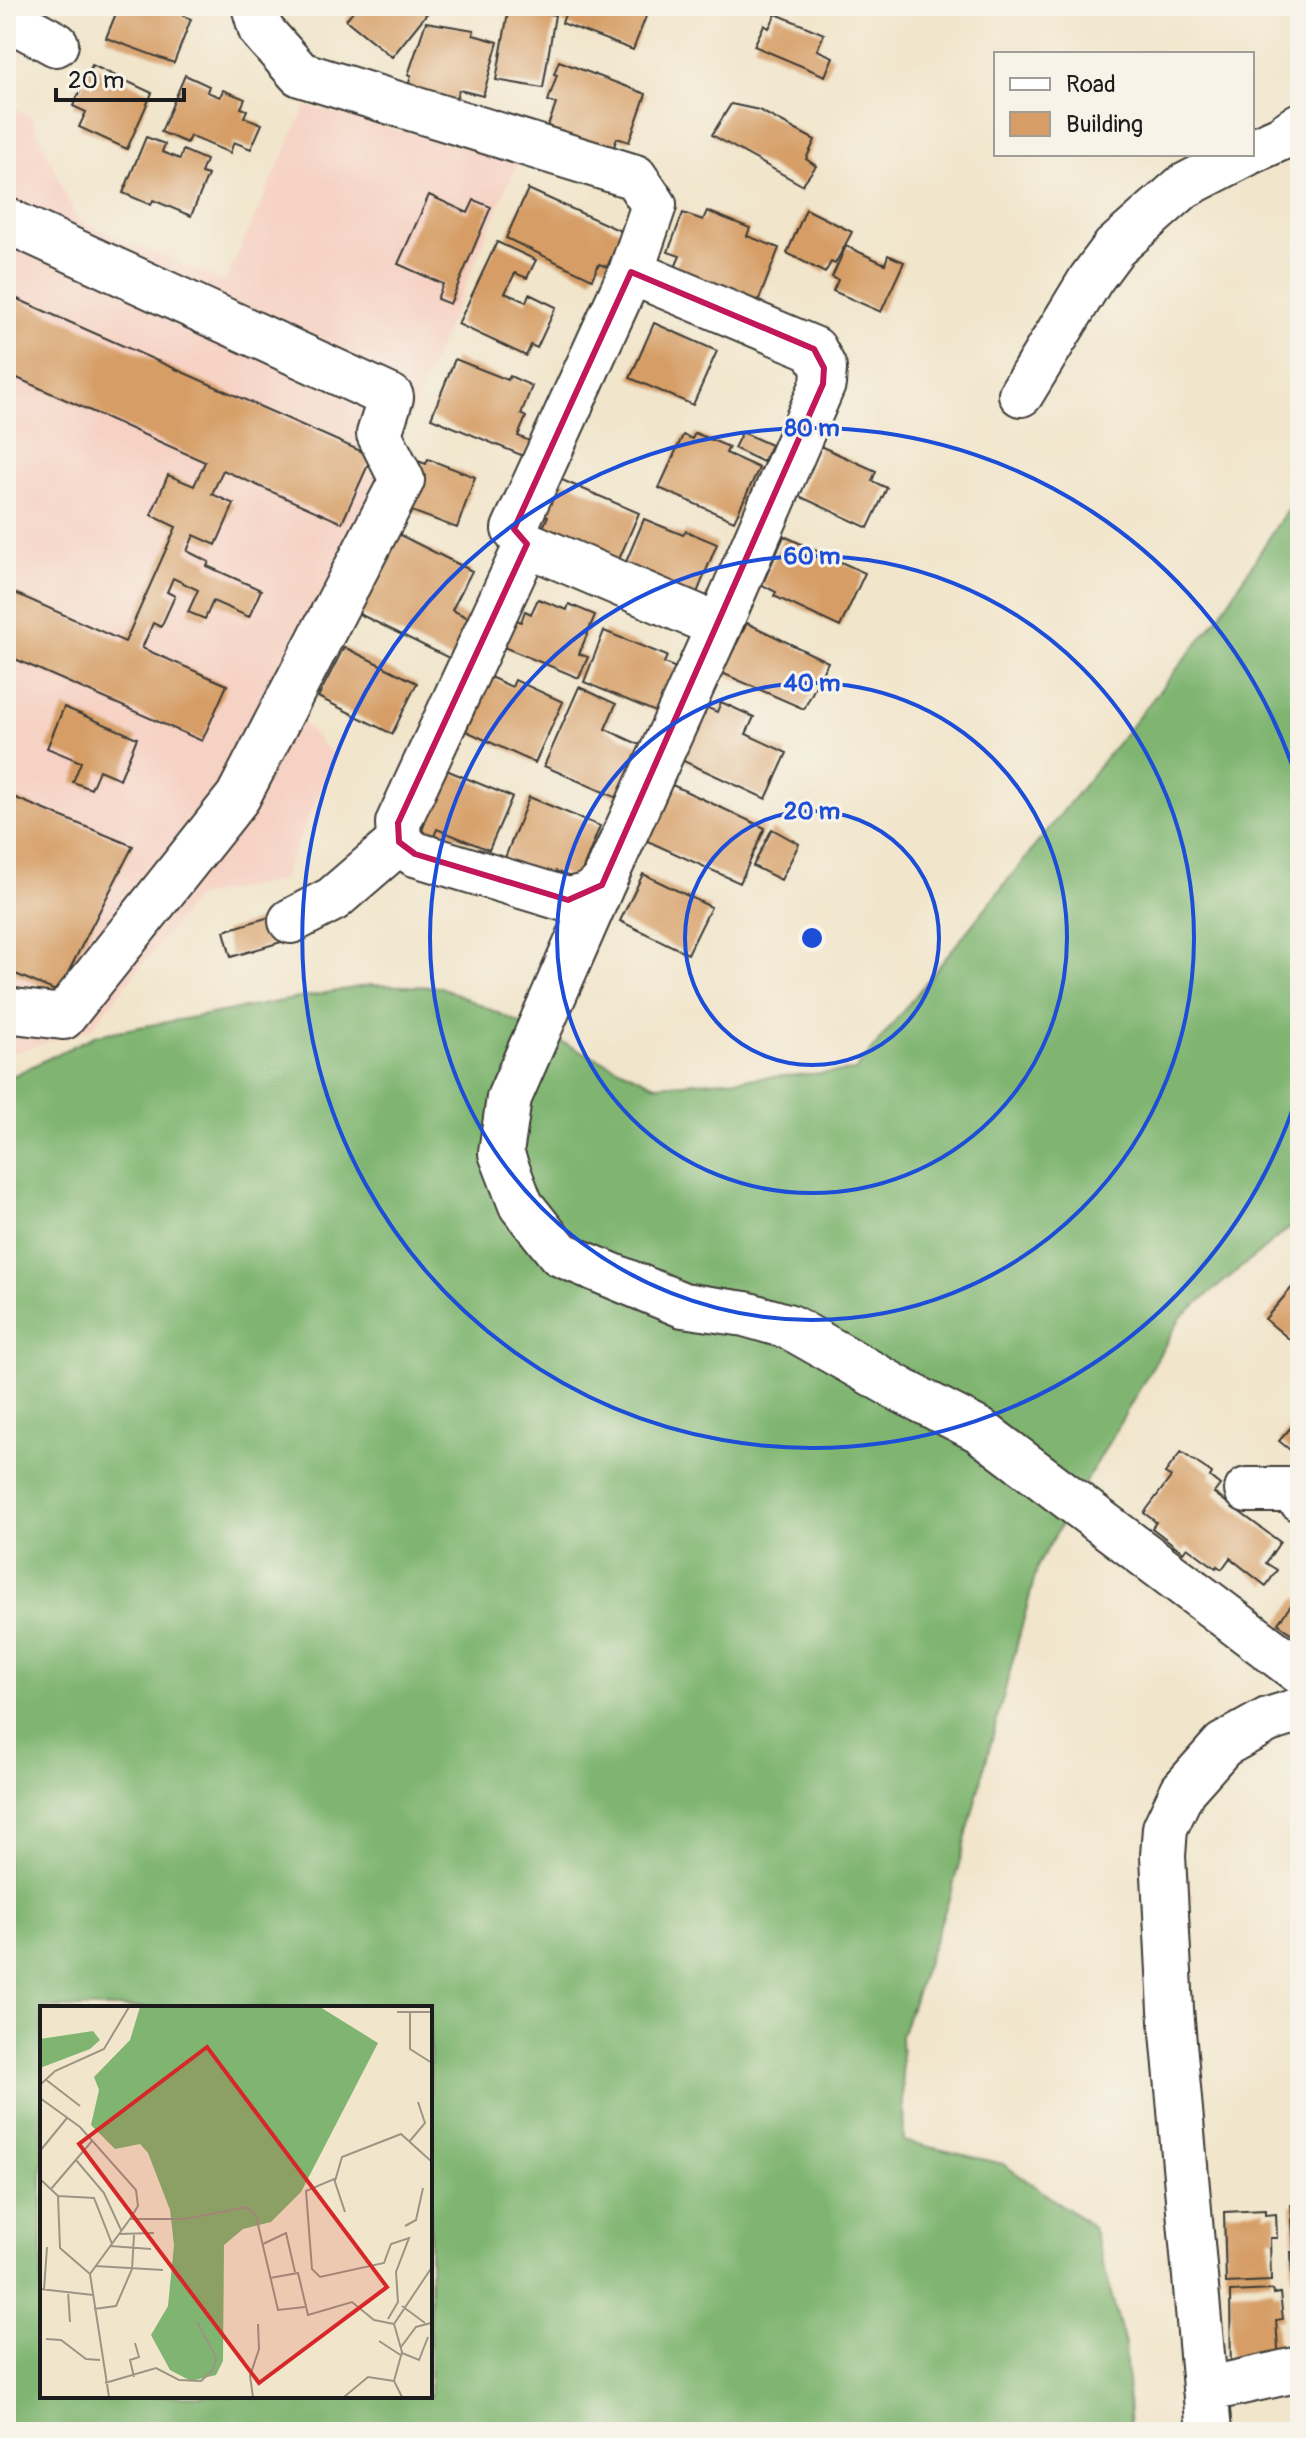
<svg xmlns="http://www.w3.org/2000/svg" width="1306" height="2438" font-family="Pangolin,sans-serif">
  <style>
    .built { fill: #f6d2c4 }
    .forest { fill: #7fb571; stroke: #4e6846; stroke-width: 2; fill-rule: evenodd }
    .building { fill: #d69e66 }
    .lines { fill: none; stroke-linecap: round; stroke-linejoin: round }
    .minor-casing { stroke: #3c3a36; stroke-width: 48 }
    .minor { stroke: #fff; stroke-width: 44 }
    .marked { fill: none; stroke: #c2185b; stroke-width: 6; stroke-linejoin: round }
    .ring { fill: none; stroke: #1d4ed8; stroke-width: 4 }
    .inset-road { fill: none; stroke: #9c9585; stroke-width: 2 }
    .view { fill: #d62828; fill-opacity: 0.15; stroke: #d62828; stroke-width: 4 }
    .inset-edge { fill: none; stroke: #1c1c1c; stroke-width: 4 }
    .centre { fill: #1d4ed8; stroke: #f7f3e8; stroke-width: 4 }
    .ring-label { font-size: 24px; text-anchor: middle; font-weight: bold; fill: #1d4ed8; stroke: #f7f3e8; stroke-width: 6; stroke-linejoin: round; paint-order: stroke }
  </style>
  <rect width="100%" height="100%" fill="#f7f3e8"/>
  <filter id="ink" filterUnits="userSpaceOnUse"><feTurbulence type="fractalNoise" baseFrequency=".0125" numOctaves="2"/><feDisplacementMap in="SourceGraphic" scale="16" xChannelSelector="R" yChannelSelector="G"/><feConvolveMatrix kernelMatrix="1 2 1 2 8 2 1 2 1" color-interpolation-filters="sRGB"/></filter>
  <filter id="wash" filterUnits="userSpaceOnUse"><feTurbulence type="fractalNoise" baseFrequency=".006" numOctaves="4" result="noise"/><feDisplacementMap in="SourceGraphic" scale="32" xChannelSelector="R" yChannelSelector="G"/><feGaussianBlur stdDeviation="1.8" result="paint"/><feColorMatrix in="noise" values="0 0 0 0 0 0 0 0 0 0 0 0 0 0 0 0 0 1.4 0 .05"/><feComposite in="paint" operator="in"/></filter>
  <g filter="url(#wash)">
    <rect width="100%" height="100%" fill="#f1e5cb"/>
    <path class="built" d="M6,102L31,117L77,220L225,282L306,106L518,161L287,705L335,758L281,881L196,897L91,1029L6,1055Z"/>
    <path class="forest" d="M1300,489V1219L1181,1317L1038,1565L952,1890L901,2036L904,2141L1003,2164L1093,2227L1125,2345L1130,2432H6V1079L96,1035L370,985L441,987L656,1085L855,1071L1220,615ZM42,2008H430V2396H42Z"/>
    <g id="blocks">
      <path class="building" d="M119,6H187L183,16L191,19L174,63L106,38Z
        M357,6H433L392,57L346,20Z
        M568,6H650L633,50L562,23Z
        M509,7L555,15L543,88L496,80Z
        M776,14L824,34L817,50L833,57L825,76L754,46L764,25L769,28Z
        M426,22L474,30L473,35L498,42L483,96L459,90L454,105L407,92L411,75H408Z
        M559,61L646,94L629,142L617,138L611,155L546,131L556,104L548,101L557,75L554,74Z
        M92,65L152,93L127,149L79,127L86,112L73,106Z
        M185,75L209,86L207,92L220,97L223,90L245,99L241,108L247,110L244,117L262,124L251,149L234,142L230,153L190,136L187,143L161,132Z
        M731,104L759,110L815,140L806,159L816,166L802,185L712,135Z
        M146,137L165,144L162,152L180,159L183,150L206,160L201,173L208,175L191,216L153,200L151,205L123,193Z
        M528,189L623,232L607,267L599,264L592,279L506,238Z
        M429,195L468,213L474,200L491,207L450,304L437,299L443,284L398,264Z
        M806,209L852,232L835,264L831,262L825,273L787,253Z
        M707,211L750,228L747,236L779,248L758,302L674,270L680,256L668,252L683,213L703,220Z
        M497,242L536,260L527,278L515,273L505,293L526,302L529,294L556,307L537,348L531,345L526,356L458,324Z
        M846,246L885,264L888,255L904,262L881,312L833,291L838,280L832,277Z
        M6,294L372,456L342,523L223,470L212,494L234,504L216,545L194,535L187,551L209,562L207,566L261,590L249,617L213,601L205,619L188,612L198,590L173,578L167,592L175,596L161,627L153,623L142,648L227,685L202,741L6,655V589L125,642L176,527L151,515L168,475L194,486L205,462L6,373Z
        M654,323L717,351L693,405L630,378Z
        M455,359L508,380L510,376L532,386L521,414L526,417L518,436L532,442L526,457L431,418Z
        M742,432L771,445L763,462L734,448Z
        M695,433L729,447L726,453L759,468L734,521L659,488L683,435L692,439Z
        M820,446L876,471L872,481L887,488L868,528L799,496Z
        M407,457L426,464L428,459L475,477L457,528L390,503Z
        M555,477L639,513L617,564L541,532L548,516L540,513Z
        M644,519L683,535L686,531L717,544L695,598L623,569Z
        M388,529L472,571L452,610L473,620L453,660L341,605Z
        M784,536L865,573L840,627L774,596L776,592L762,585Z
        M538,599L567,610L569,604L595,615L579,654L588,657L579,678L501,646L512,618L521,622L525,611L531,614Z
        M747,623L828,662L804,709L722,673Z
        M604,631L667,656L664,663L681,670L663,715L584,682Z
        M344,647L417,683L392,734L318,697Z
        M490,677L512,687L515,680L563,702L535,763L466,731Z
        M579,687L616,704L605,729L647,748L624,801L544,766Z
        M721,702L754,717L746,734L787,753L766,799L677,758L701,705L717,712Z
        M64,707L137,738L120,779L99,770L91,789L73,782L81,762L47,748Z
        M439,767L512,797L489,850L437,829L433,839L421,834L425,822L418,819Z
        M668,783L765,828L740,883L643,839Z
        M6,794L133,846L58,992L6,970Z
        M529,797L600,826L578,881L556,871L554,877L505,858Z
        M772,829L799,844L781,880L753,866Z
        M643,874L711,907L688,954L620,921Z
        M279,914L288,940L231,957L224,931Z
        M1300,1278V1348L1265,1319Z
        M1300,1417V1458L1279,1441Z
        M1181,1452L1212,1473L1210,1477L1220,1485L1214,1493L1280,1542L1266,1563L1277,1570L1266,1586L1230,1558L1222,1569L1217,1566L1216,1568L1187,1547L1183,1552L1152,1528L1156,1522L1144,1513L1171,1477L1165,1473Z
        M1297,1597L1300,1599V1640L1278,1623Z
        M1291,2205H1300V2279H1292L1291,2252H1294Z
        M1265,2210V2215L1276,2214L1277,2238H1270L1271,2281L1226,2283L1224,2212Z
        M1273,2290L1274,2294L1280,2293L1283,2319L1276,2320L1279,2363L1231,2378L1230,2292Z"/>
    </g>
  </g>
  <g filter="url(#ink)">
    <use href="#blocks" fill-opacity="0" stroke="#3c3a36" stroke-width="2"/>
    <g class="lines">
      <g class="minor-casing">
        <path id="minor" d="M254,6L261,30L300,74L635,177L654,205L631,272L514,529L527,544L719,626
          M6,17L56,44
          M1252,151L1281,138L1300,125
          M6,220L391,397L379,434L402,480L238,797L63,1017L6,1010
          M631,272L814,349L824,368L823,384L719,626L602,885L509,1098L501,1153L521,1205L560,1254L683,1305L745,1314L790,1327L901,1390L979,1430L1300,1672
          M1021,394L1091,279L1114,248L1184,186L1246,154
          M527,544L398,823L399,842L415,854L568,900L586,896L602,885
          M291,921L333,899L399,842
          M1247,1490H1289L1300,1499
          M1205,2390L1300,2369
          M1209,2432L1171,2010L1163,1856L1165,1828L1183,1790L1223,1745L1268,1720L1300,1710"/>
      </g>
      <use href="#minor" class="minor"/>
    </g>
  </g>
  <path class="marked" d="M631,272L814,349L824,368L823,384L602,885L568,900L415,854L399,842L398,823L527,544L514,529Z"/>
  <g class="ring">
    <circle cx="812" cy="938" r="127"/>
    <circle cx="812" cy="938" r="255"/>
    <circle cx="812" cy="938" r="382"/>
    <path d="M1300 1087A510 510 0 1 1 1300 789"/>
  </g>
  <g transform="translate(40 2006)">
    <rect width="392" height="392" fill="#f1e5cb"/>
    <path d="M100,1H280L338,37L261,186L231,216L203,223L184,239L183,355L176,369L151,375L130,364L111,329L128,300L134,239L130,204L108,147L100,138L75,143L51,119L59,84L54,71L90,34ZM53,25L60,34L50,43L0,62V33Z" fill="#7fb571"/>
    <path class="inset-road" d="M357,6H392M370,6V43L392,57M5,73L40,100M0,79L15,65L64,43L89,1M0,92L40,121L96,184L98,200L90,213M369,136L385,117L378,96M0,145L27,112M36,154L64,187L81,224M0,173L18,190L20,242L50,268M295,175L302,151L361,128L392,156M11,183L52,135M18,190L54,192L72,238M305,206L294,173L266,185L272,263L280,271L344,257L351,238L369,232L356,266L358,296L348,313M365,220L376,214L383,182M79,228L114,227M223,238L246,227L255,266M70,240L111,243M55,260L123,264M230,272L258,267L268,309L312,296L334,314L354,318M0,283L53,289M4,284L7,241M28,286L30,316M362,300L385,317M54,303L76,300L92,263L94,229M6,333L21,334L46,353L60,354M339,335L362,350M361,341L376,321L391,317M362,347L379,354L388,331M94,371L90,354L99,351L95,337M65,377L116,362L139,374L161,375L173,364L176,351L157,316M69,391L50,268L90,213H145L207,201L216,210L238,304L265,301M213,391L210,370L219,343L218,318M304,391L328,371L354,375M362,391L354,375L362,346L354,318L392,261"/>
    <path class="view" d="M167,41L347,281L219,377L39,138Z"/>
    <rect width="392" height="392" class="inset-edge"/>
  </g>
  <circle cx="812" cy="938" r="12" class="centre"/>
  <g class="ring-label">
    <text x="812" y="436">80 m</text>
    <text x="812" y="564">60 m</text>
    <text x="812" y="691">40 m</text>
    <text x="812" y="819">20 m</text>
  </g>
  <rect width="1306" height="2438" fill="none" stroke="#f7f3e8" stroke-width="32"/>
  <rect x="994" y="52" width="260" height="104" fill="#f7f3e8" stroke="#9f9d96" stroke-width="2"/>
  <rect x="1010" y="78" width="40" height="12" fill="#ffffff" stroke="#9f9d96" stroke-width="2"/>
  <text x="1066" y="92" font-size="24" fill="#1c1c1c">Road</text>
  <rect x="1010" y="112" width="40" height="24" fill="#d69e66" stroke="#9f9d96" stroke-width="2"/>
  <text x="1066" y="132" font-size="24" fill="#1c1c1c">Building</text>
  <path d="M56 88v12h128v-12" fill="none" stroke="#1c1c1c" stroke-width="4"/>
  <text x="68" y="88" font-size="24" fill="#1c1c1c" stroke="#f7f3e8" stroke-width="6" paint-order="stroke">20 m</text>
</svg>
